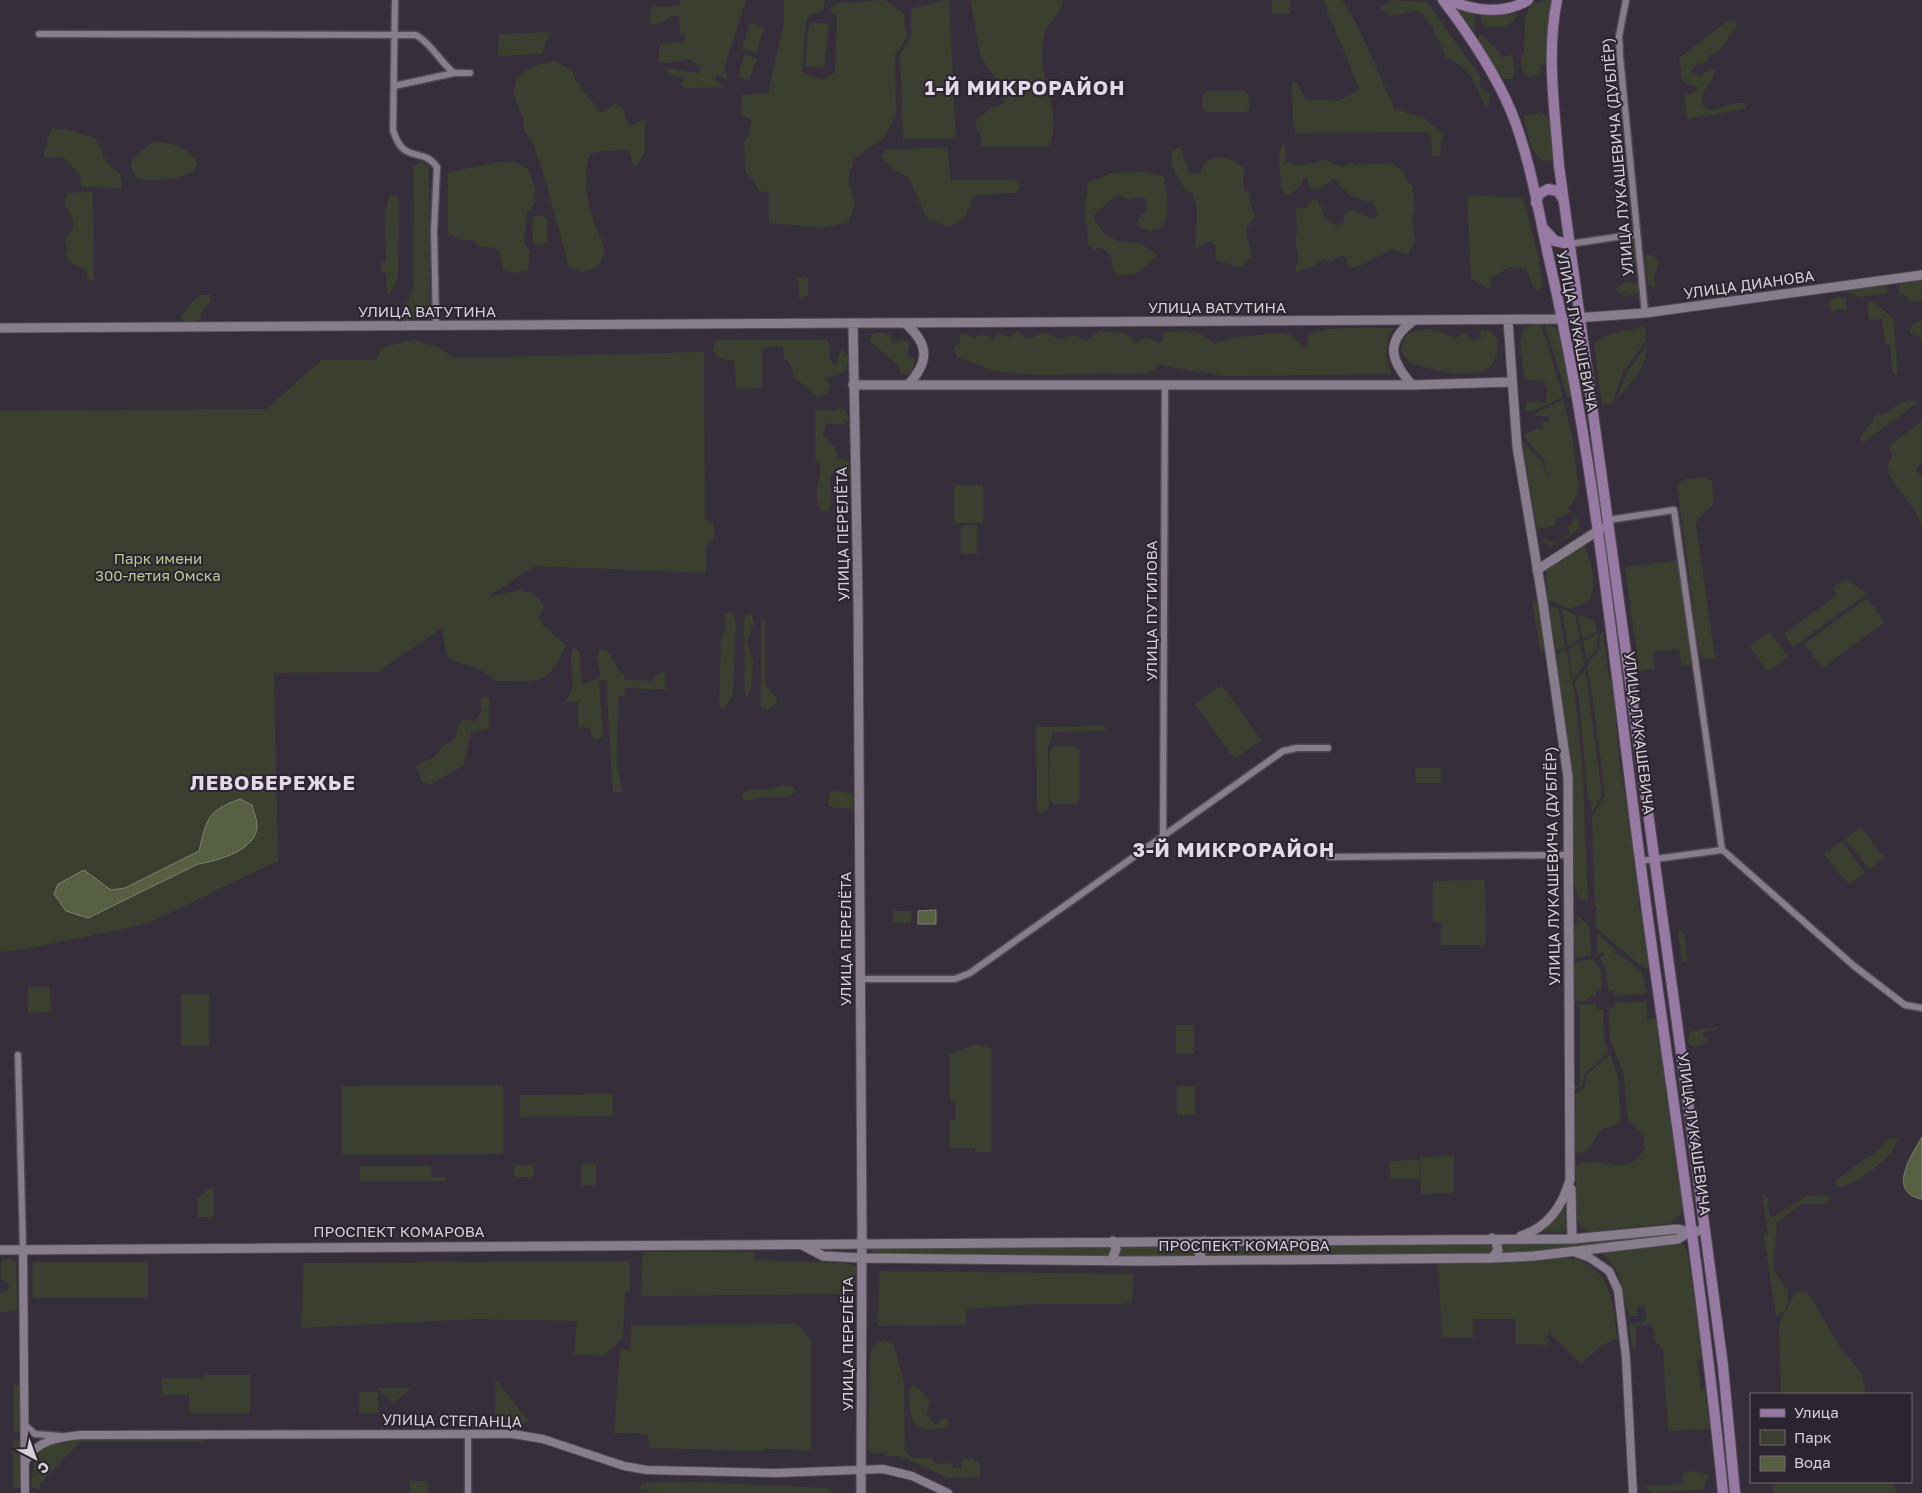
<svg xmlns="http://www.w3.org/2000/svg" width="1922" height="1493" font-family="'Golos Text',sans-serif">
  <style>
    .green { fill: #3a3f2f }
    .water { fill: #586044; stroke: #7e8270 }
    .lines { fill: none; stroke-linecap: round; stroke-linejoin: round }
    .minor-casing { stroke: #514a54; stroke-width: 9 }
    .tertiary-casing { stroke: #514a54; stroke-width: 10 }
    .secondary-casing { stroke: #514a54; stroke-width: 11 }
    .primary-casing { stroke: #514a54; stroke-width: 12 }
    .minor { stroke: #877d8c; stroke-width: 6 }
    .tertiary { stroke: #877d8c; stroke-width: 8 }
    .secondary { stroke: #877d8c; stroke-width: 9 }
    .primary { stroke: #977aa4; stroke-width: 10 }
    .labels { text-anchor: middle; stroke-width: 4; stroke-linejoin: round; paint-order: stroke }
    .street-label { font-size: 15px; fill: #d5d0d8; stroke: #2c2430 }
    .park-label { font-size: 15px; fill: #b9c994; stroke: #2c2430 }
    .district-label { font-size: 20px; font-weight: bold; letter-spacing: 1px; fill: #e3d8e8; stroke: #2c2430 }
  </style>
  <rect width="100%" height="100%" fill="#362e3a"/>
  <path class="green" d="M680,0H746L724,68L729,80L717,75L714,78L724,87L684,88L680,85L686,78L669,75L664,68L698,73L701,68L691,59L666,63L658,61L660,44L684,42L685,33H680L679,16H671L667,21L650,25L651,7L680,6Z
    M784,0H825L823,10L810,15L806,20L802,72L812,77L824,79L835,72L837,16L832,14L831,7L839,3L885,0L904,14L907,38L895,55L896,116L883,139L855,158L848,178L855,205L848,223L820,228L769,223V192L758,191L753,179L746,174L744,142L749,135L751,119L741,116L742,95L768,93L784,23Z
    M945,0H949L956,138L903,139L900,55L911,36V9Z
    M969,0H1063C1060,15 1056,15 1048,26C1042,34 1041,57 1043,68C1047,88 1061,129 1048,147H981V136L975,122L988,110L1004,103L1003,89L980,56L971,2Z
    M1272,0H1290V14H1272Z
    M1323,0H1342L1357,25L1395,109L1424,118L1443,134L1439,156H1432L1431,136L1426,132L1296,133L1293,125L1292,83L1297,82L1305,99L1339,101L1359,89Z
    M1391,0L1427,2L1480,76V87L1490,94L1489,105H1485L1471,76L1464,68L1446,57L1431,25L1421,13L1415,11L1390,16L1382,9V6L1388,4Z
    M1552,0L1547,62L1540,67L1541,74L1528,77L1522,70L1521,54L1524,53L1525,17L1531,3Z
    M1454,5L1474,10L1475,29L1470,27Z
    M1517,8C1518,29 1500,26 1484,27L1481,20V14Z
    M1729,20L1736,21L1737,27L1717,53L1710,55L1705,63L1696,64L1691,72L1699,76L1712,69L1715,71C1714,83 1693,95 1706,109C1720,112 1730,101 1744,103L1746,109L1687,119L1684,95L1696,92L1699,87L1687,84L1682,80L1679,58Z
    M809,22L829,24L824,68L805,66Z
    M750,23L764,27L757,53L742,49Z
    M550,32L542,54L498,56L499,34Z
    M1480,34L1496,48L1502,57L1512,55L1515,73L1512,79H1505L1498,73L1478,40Z
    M747,54L757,59L749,81L738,76L744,56Z
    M554,61L572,70L576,81L601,113L615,104L622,107L629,126L645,119V153L636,167L632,163L629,150L601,151L590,154C582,175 587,206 596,227C599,236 605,243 604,253C603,258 599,264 597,268L581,272L569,267L542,168L532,142L523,128V118L513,92L517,77L536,65Z
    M1206,91H1245L1249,96V110L1245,112H1206L1202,108L1203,94Z
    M1541,112L1550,120L1552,159L1546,162C1528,153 1528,134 1524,116Z
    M51,128L70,130L95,138L107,163L120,174L122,188L81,187V176L64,158L43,157Z
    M153,142C173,141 185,147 198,162L193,172C174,180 158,181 137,179L130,164L138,153Z
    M1282,145H1285L1286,161C1300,170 1311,162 1325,160L1342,167L1352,163L1356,165L1391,163L1404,171L1407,181L1413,187L1414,209L1412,220L1415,240L1408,255L1393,249L1355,268L1347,265V259L1341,255L1332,261L1323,259L1313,267L1297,272L1295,270L1299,257L1295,241L1297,234L1296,209L1299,207L1305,209L1312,201L1318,199L1325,218L1336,226L1343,223L1345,213L1353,210L1373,219L1378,214L1372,201L1367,202L1347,194L1346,189L1341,188L1336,180L1333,179L1320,189L1311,188L1307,179L1304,178L1300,187L1287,196L1281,188C1282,175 1275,157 1282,145Z
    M947,147L951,180H1014L1020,186L1016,193L974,195L966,216L949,227L927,219L908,177L893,170L881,156L887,150Z
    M1177,148H1181L1190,174H1198C1202,171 1201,167 1204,164C1216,150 1234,159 1244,168L1243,189L1252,196L1249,201L1255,217C1240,234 1248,237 1252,255L1244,266L1238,267L1216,260L1215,246L1211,241L1195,248L1197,212L1193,193L1186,191L1172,166V152Z
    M420,161L429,166L430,317L403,321L398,317L396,311L403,312L413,288L414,167Z
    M498,162H515L527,168L535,188L534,204L527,214L524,242L530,252L528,270C519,273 512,274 503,270L499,249L478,246L473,240H461L448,233V172Z
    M1145,172L1162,176L1165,179C1165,195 1176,229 1152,231C1147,231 1142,229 1138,225L1137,220L1147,210L1146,200L1143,197L1129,199L1116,195L1094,215V219L1106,235L1115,240L1141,244L1157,255C1145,268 1137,277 1118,275L1112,268C1114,256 1108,251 1098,247L1095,250L1088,244L1085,206L1088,183L1092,180L1101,179L1109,173Z
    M93,192L94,280H89L86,270L73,264L65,255L67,250L65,239C78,227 73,218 65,205L66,193Z
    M390,194L398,196L399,204L398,278L390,294L387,292L386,273L381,272V263H386L385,211Z
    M1467,195L1523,198L1536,246L1543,287L1539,290L1534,288L1526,269L1509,267L1490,279L1492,286L1489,289L1471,279Z
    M535,216H543L547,218V241L545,244L536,245L533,242L532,220Z
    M1632,237L1635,239L1637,262L1634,264L1629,260V239Z
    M1645,255H1654L1659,264L1653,279L1657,285L1653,288L1648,284Z
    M805,276L808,279V296L799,298L798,278Z
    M1922,280V300L1911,302L1906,296L1899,294V283Z
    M1632,282L1638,284V294L1625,296L1618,293L1616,289L1622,283Z
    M1885,286L1888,293L1862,297L1844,292L1855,288Z
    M201,295H210L211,302L203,309L199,320L194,323L184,321L180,316C189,309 192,299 201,295Z
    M1840,297L1846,298V309L1831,311L1829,299Z
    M1867,300L1874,302L1893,318L1898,373L1896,376L1893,373L1890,344H1885L1882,319L1869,320Z
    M1922,321V339L1909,333L1913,323Z
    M1544,323L1558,329L1560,332L1572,396L1568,399Z
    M1538,324H1541L1563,397L1531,412L1526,410V401L1546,403L1547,389L1544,381L1527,380L1524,377L1520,340L1524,328Z
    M1645,326L1646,340L1623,373L1612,404L1602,405L1594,343L1607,335Z
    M1394,328C1383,345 1385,356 1392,374L1223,376L1159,365L1150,373L1038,375L993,371L956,356L954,346L960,343V334H967L973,338L981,335L990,336L993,341L996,333L1010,337L1017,331L1028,339C1041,334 1043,328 1057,339L1074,335L1086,341L1100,331C1115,334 1127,329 1135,343L1147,337L1158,343L1162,342L1163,332L1186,331L1200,333L1215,343L1236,337L1282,333L1291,335L1304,347L1308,345L1307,336C1317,325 1377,329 1394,328Z
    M1430,329L1456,338L1464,332L1474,341L1481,338L1480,330H1489L1497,338L1498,352L1492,365L1483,372L1457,374L1427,368L1410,363L1401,352C1404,331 1410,332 1430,329Z
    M876,332L891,335L892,343L902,340L907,341L910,346L908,350V356L915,358L913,370L907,375L900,373L897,363C890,360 873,345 869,338Z
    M414,340L440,348L454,358L704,352L705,520L714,525V538L706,546V573L534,566L488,597L519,590L533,593L544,605L539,617L543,625L566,645C549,688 536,681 495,681L484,671L452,660L446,654L442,628L378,672L274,673L278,861L146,924L27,949L0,952V411L267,409L321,360H376L382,347Z
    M724,340H827L830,345L829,358L835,365H838V355L843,350L848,355C850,373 840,374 824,379L830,385C829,395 824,396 816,396L794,377L789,362L784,359L783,347L769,346L762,349V388L736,389L734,361L718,358L713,351L715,341Z
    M1646,346C1648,369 1630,384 1616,400L1627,373Z
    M1563,400L1572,435L1579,491L1571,506H1567L1577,518L1580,528L1561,542L1552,546L1545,543L1539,537L1556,543L1570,533L1568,527L1575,518L1571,512L1554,521L1555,526L1537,529L1522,441L1542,462L1550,482L1544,460L1524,437V435L1534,429H1543V422H1549V416H1534V414Z
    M1910,400L1918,402L1864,442L1860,438C1864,429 1872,426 1874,416L1886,413L1902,402Z
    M840,408L846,410L849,421L844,425L826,423L823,435L834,447L839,459L849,461V472L844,477L836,472L830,474L831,504L828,512L821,511C813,499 819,480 821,467L815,459V409L834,411Z
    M1922,421V463L1918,465L1916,470L1922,476V525C1914,503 1891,487 1887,465L1892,456L1889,446Z
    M1705,477L1712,481L1714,504L1698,519L1696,524L1715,657L1710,660L1701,657L1699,652L1677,484L1687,479Z
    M954,485H983V523H954Z
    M961,525H977V554H961Z
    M1584,544C1591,564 1598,582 1589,602L1570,609L1548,600L1546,571Z
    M1681,560L1694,664L1681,666L1679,649L1653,652L1655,669L1639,671L1625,567Z
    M1843,580L1850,581L1867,594L1793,647L1784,634L1837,595L1833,588Z
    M1867,598L1885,622L1822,668L1804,644Z
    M1532,600L1538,602L1546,651L1540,652Z
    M1549,605L1559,609L1565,647L1556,651Z
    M1562,609L1575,614L1580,640L1568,646Z
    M729,612L734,614L736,623L733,695L723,709L719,705L721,639L726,626L725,616Z
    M746,614H752L754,622L747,641L753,660L751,689L748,695L745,696L744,619Z
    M1578,615L1594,620L1597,632L1582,639Z
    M761,618L765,622V673L767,687L777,698L776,704L767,711L761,707Z
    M1603,632L1608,671L1613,686L1619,759L1639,875L1638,901L1641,914L1646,923L1652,968L1645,969L1595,927L1597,907H1595L1592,818L1605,795L1593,699L1587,665L1599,649L1600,634Z
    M1770,632L1788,657L1768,672L1749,646Z
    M1598,634L1597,649L1586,661L1583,641Z
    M1580,643L1584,665L1573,680L1568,649Z
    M575,647L579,651L582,684L601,678L597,657L600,650H606C614,658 614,668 624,675V680L653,681L654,676L665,671V687L668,688V690L625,688V696H618L617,763L622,792H613L606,680L599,681L603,737L594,740L589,727L578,728V702H564C583,686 563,657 575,647Z
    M1566,650L1575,696L1582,763L1588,901L1578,899L1574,882L1572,771L1556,655Z
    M1585,669L1602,794L1592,814L1591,800H1588L1579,697L1574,683Z
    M1222,685L1261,740L1234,759L1195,704Z
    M485,697L489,698V728L471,733L464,765L430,785L422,782L416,766L436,756L443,745C461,741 452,732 462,720L475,721L482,711L480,699Z
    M1103,726L1108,731L1053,732L1048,747L1049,806L1045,812H1039L1037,810L1036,727Z
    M1054,746H1074L1079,749V799L1077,804H1055L1050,801V751Z
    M1415,768H1441V783H1416Z
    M782,785L793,786L796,792C785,800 775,796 763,797C756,798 751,802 743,800L741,794L751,789L768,790Z
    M835,790L853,794V809L829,807V793Z
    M1861,827L1884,858L1869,869L1845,838Z
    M1842,841L1865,872L1850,884L1841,876L1824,854Z
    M1485,880L1486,945H1441V922H1433V881Z
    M893,911H911V923H893Z
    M1578,916L1589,925L1591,955L1575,958L1574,932Z
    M1678,929L1684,933L1688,961L1682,962Z
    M1597,933L1617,951L1614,952L1616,955H1622L1642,973L1647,993L1614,996V990H1608L1606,969L1600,957L1604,956V953H1597Z
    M1593,959L1601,971L1602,991H1596V996L1587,998L1586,1001L1575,1002L1574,962Z
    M27,987H50L51,1012L28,1013Z
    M181,994H209V1046H181Z
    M1646,1001L1647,1019L1657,1018L1671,1103L1672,1133L1683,1211L1672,1223L1588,1232L1577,1221L1576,1165C1603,1153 1627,1182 1645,1147C1643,1134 1638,1127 1628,1119L1623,1071L1610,1040L1609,1008L1615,1007L1614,1003Z
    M1596,1004L1597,1009H1603L1604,1042L1609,1052L1585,1074L1582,1085L1575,1090V1086L1580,1085V1008L1577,1005Z
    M1176,1025H1194V1054H1176Z
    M1717,1027L1718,1029L1703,1032L1704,1037L1709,1043L1693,1047L1689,1045L1687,1037L1690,1036V1032Z
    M975,1044L991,1048V1152H975V1148H950V1120H955V1102L950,1101V1054Z
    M1610,1054L1617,1073L1621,1120L1616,1125L1602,1129C1593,1138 1591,1157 1575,1152V1095L1585,1087L1587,1074Z
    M503,1085V1154L342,1155V1086Z
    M1177,1086H1195V1115H1177Z
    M613,1094V1116L520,1117V1095Z
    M1891,1137L1897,1139C1896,1156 1854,1187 1838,1187L1835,1181L1866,1158L1875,1154L1885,1141Z
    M1454,1156V1193L1421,1194L1420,1157Z
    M1419,1160V1179H1390L1389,1161Z
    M581,1163L596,1164V1186L581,1185Z
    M514,1165H534V1177H514Z
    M360,1166H431V1177H446V1181H360Z
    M211,1187H214V1217H198V1198Z
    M1762,1194L1768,1197L1767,1207L1771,1218L1807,1196L1827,1195L1830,1198L1825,1204H1802L1777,1222L1773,1269L1788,1292V1301L1786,1309L1776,1317L1764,1235L1768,1234Z
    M1567,1202L1568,1226L1565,1231L1536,1232L1559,1214Z
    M1679,1232V1235L1534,1253L1489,1255L1118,1257L1120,1252L1117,1246L1532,1244L1577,1242Z
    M1678,1241L1686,1247L1688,1254L1703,1359H1697L1701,1389H1705L1710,1429L1668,1431L1663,1349H1661L1660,1345L1656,1344L1653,1327L1650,1324L1636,1326V1350L1632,1348L1629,1324L1646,1322L1645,1307L1637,1306L1638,1316H1629L1618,1273L1603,1252L1605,1250Z
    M1110,1246L1113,1248L1110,1257L872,1254L870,1252L875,1248Z
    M643,1252H754L755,1260L845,1263L856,1266L855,1294L641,1296Z
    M1564,1257C1610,1263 1614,1300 1617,1339L1601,1346L1581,1364L1549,1333L1545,1337L1549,1340L1548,1345L1515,1344V1319H1473V1338H1442L1438,1263Z
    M9,1259L16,1261L17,1310L0,1313V1293L7,1292L9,1285L0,1278L2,1260Z
    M630,1261V1291L625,1293L623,1338L603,1356L574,1354L577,1321L474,1319L302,1328L303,1263Z
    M33,1262H148V1298H33Z
    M879,1271L1134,1274L1132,1302L1123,1304H1036L966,1309V1325L878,1326Z
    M1804,1291L1810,1296L1840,1347L1861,1373L1866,1394H1781L1779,1323L1796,1292Z
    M797,1324L811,1340V1450L762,1449V1451L649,1448L648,1434L614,1433L620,1350H630L631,1325Z
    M883,1340L893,1343L904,1381L905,1451L912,1458H932L935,1464L953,1463V1468H961L962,1459H973L980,1464V1477L948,1478L900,1456H886L885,1453H871L868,1450L870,1353L872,1347Z
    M203,1375H250V1413H189V1395H162V1378H202Z
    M495,1379L530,1422L495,1423Z
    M14,1383L19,1386L20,1390V1432H14Z
    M912,1385L916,1386L932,1403L928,1406L930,1409L926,1414L936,1425L944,1417L949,1422L948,1427C909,1435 911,1421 909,1389Z
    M377,1388H412L393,1403Z
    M359,1392H378V1413H359Z
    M196,1438L204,1439L203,1442H80L40,1483V1490L32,1487C31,1448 44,1444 80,1439Z
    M16,1439L20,1442V1488H13V1440Z
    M1691,1471L1709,1474L1703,1490L1651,1492L1643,1486L1683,1484V1473Z
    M410,1481H428V1493H410Z
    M694,1482L828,1488L834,1493H666L648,1492L640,1489L641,1484L644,1483Z
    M1773,1482H1892L1897,1493H1773Z"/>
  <path class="water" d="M240,799L252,805C253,811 257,818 257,825C258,850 217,861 198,864L88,918L66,911L54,894L58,884L84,870L111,890L125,888L199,851C207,818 207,811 240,799Z
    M936,910V924H918V911Z
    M1922,1137V1199C1886,1193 1912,1154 1922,1137Z"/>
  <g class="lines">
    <g class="minor-casing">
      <path id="minor" d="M395,0L393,130C404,166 421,145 437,167L434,231L436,326
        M1626,0L1619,36L1620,57L1645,313
        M39,34L416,35C433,45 439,61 454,73
        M394,86L454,73H470
        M1569,244L1637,234
        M1608,520L1674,510L1722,850
        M1163,837L1165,385
        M1329,857L1569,855
        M1640,861L1722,850L1725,852L1854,966L1905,1005L1922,1008
        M860,979H955L970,973L1283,751L1297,748H1328
        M18,1055L23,1249
        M25,1425L35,1434L61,1436
        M468,1434V1493"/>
    </g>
    <g class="tertiary-casing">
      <path id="tertiary" d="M23,1249L25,1493
        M1574,1252L1590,1258L1609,1271L1618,1290L1626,1358L1633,1493
        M25,1462C36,1440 59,1437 81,1435L513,1434L543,1439L624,1466L647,1470L776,1473L883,1469L912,1476L948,1493"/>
    </g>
    <g class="secondary-casing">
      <path id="secondary" d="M1508,321L1517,446L1543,603L1568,777L1570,1180C1562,1207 1548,1227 1521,1236
        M853,323L858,601L862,1230L861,1493
        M905,323C929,344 930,361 908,385
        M0,328L1562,319L1645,313L1922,275
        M853,385H1412L1511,382
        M1412,385C1391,361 1384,342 1413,321
        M1537,570L1602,528
        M1571,1189L1572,1239
        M802,1245L823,1256L862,1258L1140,1261L1492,1258L1534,1256L1678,1239L1689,1232
        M0,1250L1572,1239L1678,1229L1689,1232L1705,1230
        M1492,1258L1498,1251L1496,1241L1492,1238
        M1112,1260L1116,1249L1113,1241
        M1203,1260L1199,1253L1204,1241"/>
    </g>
    <g class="primary-casing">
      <path id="primary" d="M1443,0C1469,34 1494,71 1511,111C1531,160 1539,216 1551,268C1595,462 1614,662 1640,860C1668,1071 1702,1281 1723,1493
        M1449,0C1474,11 1504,15 1528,0
        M1557,0C1546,54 1555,112 1559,166L1691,1125L1723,1366L1735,1493
        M1536,203L1539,194L1548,189L1558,191L1563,199
        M1543,228L1555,241L1569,244"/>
    </g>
    <use href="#minor" class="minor"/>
    <use href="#tertiary" class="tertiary"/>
    <use href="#secondary" class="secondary"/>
    <use href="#primary" class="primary"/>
  </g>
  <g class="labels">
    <g class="street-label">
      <text transform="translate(1618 157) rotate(-95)" y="5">УЛИЦА ЛУКАШЕВИЧА (ДУБЛЁР)</text>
      <text transform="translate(1749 285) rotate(-8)" y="5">УЛИЦА ДИАНОВА</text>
      <text x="1217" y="313">УЛИЦА ВАТУТИНА</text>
      <text x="427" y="317">УЛИЦА ВАТУТИНА</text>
      <text transform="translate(1577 331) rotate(79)" y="5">УЛИЦА ЛУКАШЕВИЧА</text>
      <text transform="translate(843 534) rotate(-91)" y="5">УЛИЦА ПЕРЕЛЁТА</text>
      <text transform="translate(1152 611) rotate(-90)" y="5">УЛИЦА ПУТИЛОВА</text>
      <text transform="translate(1639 733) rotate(83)" y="5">УЛИЦА ЛУКАШЕВИЧА</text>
      <text transform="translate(1553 866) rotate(-91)" y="5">УЛИЦА ЛУКАШЕВИЧА (ДУБЛЁР)</text>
      <text transform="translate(846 939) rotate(-90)" y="5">УЛИЦА ПЕРЕЛЁТА</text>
      <text transform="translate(1694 1134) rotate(82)" y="5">УЛИЦА ЛУКАШЕВИЧА</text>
      <text x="399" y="1237">ПРОСПЕКТ КОМАРОВА</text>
      <text x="1244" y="1251">ПРОСПЕКТ КОМАРОВА</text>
      <text transform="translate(848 1344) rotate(-90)" y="5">УЛИЦА ПЕРЕЛЁТА</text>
      <text transform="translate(452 1421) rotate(1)" y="5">УЛИЦА СТЕПАНЦА</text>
    </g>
    <g class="park-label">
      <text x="158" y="564">Парк имени<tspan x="158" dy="17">300-летия Омска</tspan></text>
    </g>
    <g class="district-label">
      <text x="1025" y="95">1-Й МИКРОРАЙОН</text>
      <text x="273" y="790">ЛЕВОБЕРЕЖЬЕ</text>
      <text x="1234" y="857">3-Й МИКРОРАЙОН</text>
    </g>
  </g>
  <rect x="1750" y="1393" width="162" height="90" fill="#2c2430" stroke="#706973"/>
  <rect x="1760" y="1409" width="25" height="8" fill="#977aa4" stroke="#706973"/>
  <text x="1794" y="1418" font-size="15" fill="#d5d0d8">Улица</text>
  <rect x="1760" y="1430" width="25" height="15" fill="#3a3f2f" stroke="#706973"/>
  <text x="1794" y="1443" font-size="15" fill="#d5d0d8">Парк</text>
  <rect x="1760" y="1456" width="25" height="15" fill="#586044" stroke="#706973"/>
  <text x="1794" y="1468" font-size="15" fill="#d5d0d8">Вода</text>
  <g transform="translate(35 1458) rotate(139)" stroke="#2c2430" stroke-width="4" paint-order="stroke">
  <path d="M0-4L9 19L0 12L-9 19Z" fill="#d5d0d8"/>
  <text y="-8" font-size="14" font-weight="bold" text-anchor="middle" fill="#d5d0d8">С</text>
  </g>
</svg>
